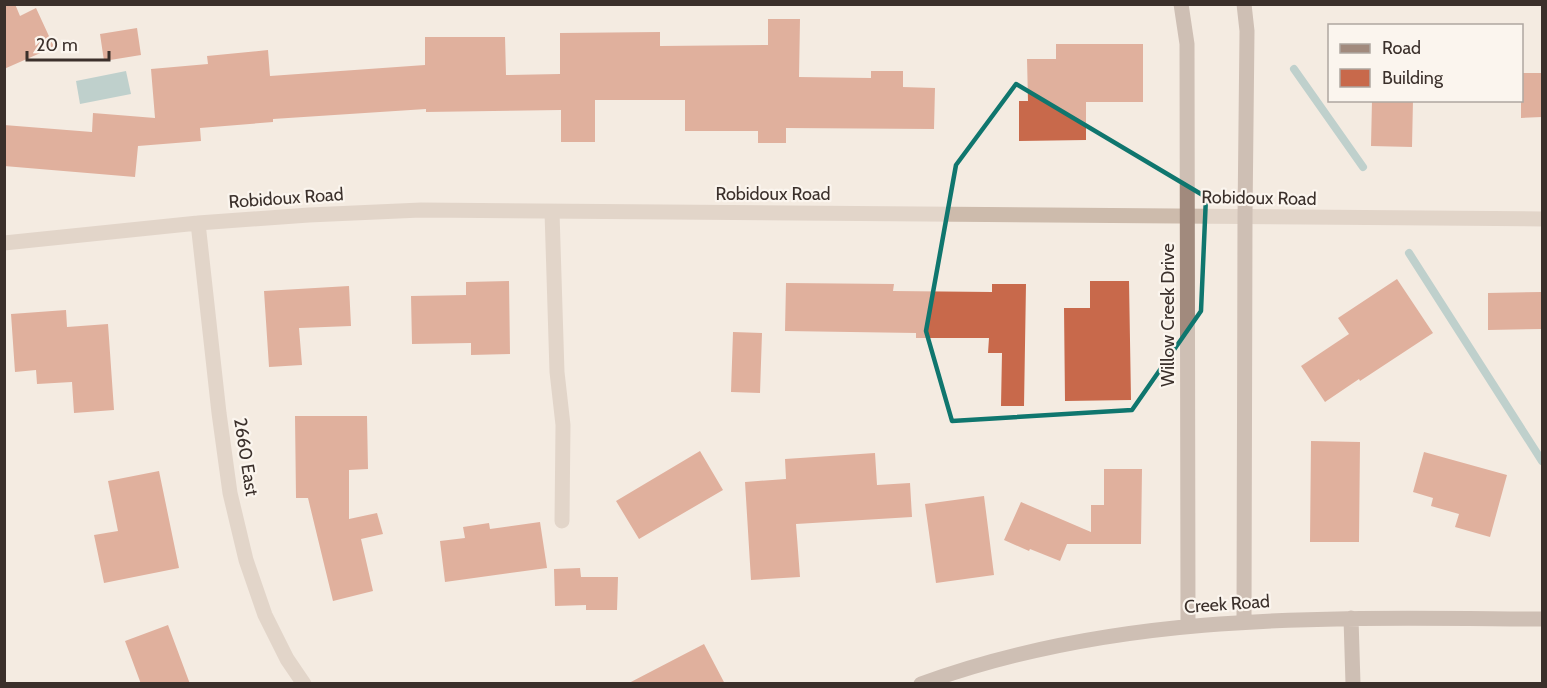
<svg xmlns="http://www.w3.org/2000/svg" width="1547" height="688" font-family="Cabin,sans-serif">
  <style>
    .water { fill: #7fb0b2 }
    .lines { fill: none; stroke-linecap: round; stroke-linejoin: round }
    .stream { stroke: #7fb0b2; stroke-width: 8 }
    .building { fill: #c8694b }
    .lane { stroke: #cdbbac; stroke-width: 15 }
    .street { stroke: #cdbbac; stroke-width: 15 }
    .secondary { stroke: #a18a7d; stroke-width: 15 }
    .marked { fill: none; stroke: #0f766e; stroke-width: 4.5; stroke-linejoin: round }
    .labels { text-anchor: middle; stroke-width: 4.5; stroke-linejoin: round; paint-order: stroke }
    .street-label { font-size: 18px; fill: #3b302b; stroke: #fbf5ee }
  </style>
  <rect width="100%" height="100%" fill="#f4ebe1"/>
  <path class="water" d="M126,71L131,94L80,104L76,81Z"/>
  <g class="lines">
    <path class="stream" d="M1294,69L1363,167
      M1409,253L1542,461"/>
  </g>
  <path class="building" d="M4,4H15L20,16L36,8L54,47L4,69Z
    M768,19H800L799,77L871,78V71H903V87L935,88L934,129L786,128V143H758V131H685V100H595V142H561V110L426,112V109L273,119V122L200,128L201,141L138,146L135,177L4,166V125L92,132L93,113L155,118L151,69L208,64L207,56L268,50L270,76L425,65V37H505L506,75L560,74V33L660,32V46L768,45Z
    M137,28L141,55L104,61L100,34Z
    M1056,44H1143V102H1086V140L1019,141V101H1028L1027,59H1056Z
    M1521,73H1542V117L1521,118Z
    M1372,100H1413L1412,147L1371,146Z
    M1397,279L1433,333L1360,381L1359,379L1325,402L1301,366L1349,334L1338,318Z
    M509,281L510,354L471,355V343L412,344L411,296L466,295V282Z
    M1090,281H1129L1131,400L1065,401L1064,308H1090Z
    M786,283L894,284L893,291L992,292V284H1026L1024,406H1001L1002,353H988L989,338H916V333L785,331Z
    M349,286L351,326L299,328L302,365L269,367L264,291Z
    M1542,292V329L1488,330V293Z
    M66,310L67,327L108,324L114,410L74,413L72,382L37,384L36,370L15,372L11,314Z
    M733,332L762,333L760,393L731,392Z
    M295,416H367L368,469L349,470V519L377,513L383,534L361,539L373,591L333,601L308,498H296Z
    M1311,441L1360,442L1359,542H1310Z
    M700,451L723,490L639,539L616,501Z
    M1424,452L1507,475L1490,537L1455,527L1459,514L1431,506L1433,498L1413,492Z
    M875,453L877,485L910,483L912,517L796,524L800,577L751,580L745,482L786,479L785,459Z
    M1104,469H1142L1141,544H1067L1060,561L1030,549L1029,551L1004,540L1021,502L1091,532V505H1104Z
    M159,471L179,568L104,583L94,535L118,531L108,481Z
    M984,496L994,575L936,583L925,504Z
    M540,522L547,568L445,582L440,541L465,538L463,527L489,523L490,529Z
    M580,568L581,577H618L617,610H586V605L555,606L554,569Z
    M168,625L190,684H141L125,641Z
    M704,644L725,684H627Z"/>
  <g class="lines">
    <path class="lane" d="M552,212L557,372L563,425L562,521"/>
    <path class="street" d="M198,223L219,413L230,493L246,560L265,615L287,659L304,684
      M4,243L198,223L309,215L421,210L1542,219"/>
    <path class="secondary" d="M1181,4L1187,44L1188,625
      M1351,618L1353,684
      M1244,621L1245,217L1247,31L1244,4
      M921,684C1123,610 1331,618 1542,619"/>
  </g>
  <path d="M0 0H1547V688H0ZM1016,84L1206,197L1201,311L1132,410L952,421L926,331L956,165Z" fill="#f4ebe1" fill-opacity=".55" fill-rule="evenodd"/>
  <path class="marked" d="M1016,84L1206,197L1201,311L1132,410L952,421L926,331L956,165Z"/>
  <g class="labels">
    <g class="street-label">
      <text x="773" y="200">Robidoux Road</text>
      <text transform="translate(286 198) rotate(-4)" y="6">Robidoux Road</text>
      <text transform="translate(1259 198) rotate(1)" y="6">Robidoux Road</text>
      <text transform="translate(1168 315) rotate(-90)" y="6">Willow Creek Drive</text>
      <text transform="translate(246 457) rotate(81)" y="6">2660 East</text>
      <text transform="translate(1227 604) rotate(-4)" y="6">Creek Road</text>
    </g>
  </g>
  <rect width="1547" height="688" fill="none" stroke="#3b302b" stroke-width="12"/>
  <rect x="1328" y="24" width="195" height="78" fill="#fbf5ee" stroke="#aea6a0" stroke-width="1.5"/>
  <rect x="1340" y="44" width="30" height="9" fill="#a18a7d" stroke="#aea6a0" stroke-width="1.5"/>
  <text x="1382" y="54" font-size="18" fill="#3b302b">Road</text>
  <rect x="1340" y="69" width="30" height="18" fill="#c8694b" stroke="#aea6a0" stroke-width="1.5"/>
  <text x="1382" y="84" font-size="18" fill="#3b302b">Building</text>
  <path d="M27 51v9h82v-9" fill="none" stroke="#3b302b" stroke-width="3"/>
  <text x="36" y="51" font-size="18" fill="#3b302b" stroke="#fbf5ee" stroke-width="4.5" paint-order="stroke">20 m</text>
</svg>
